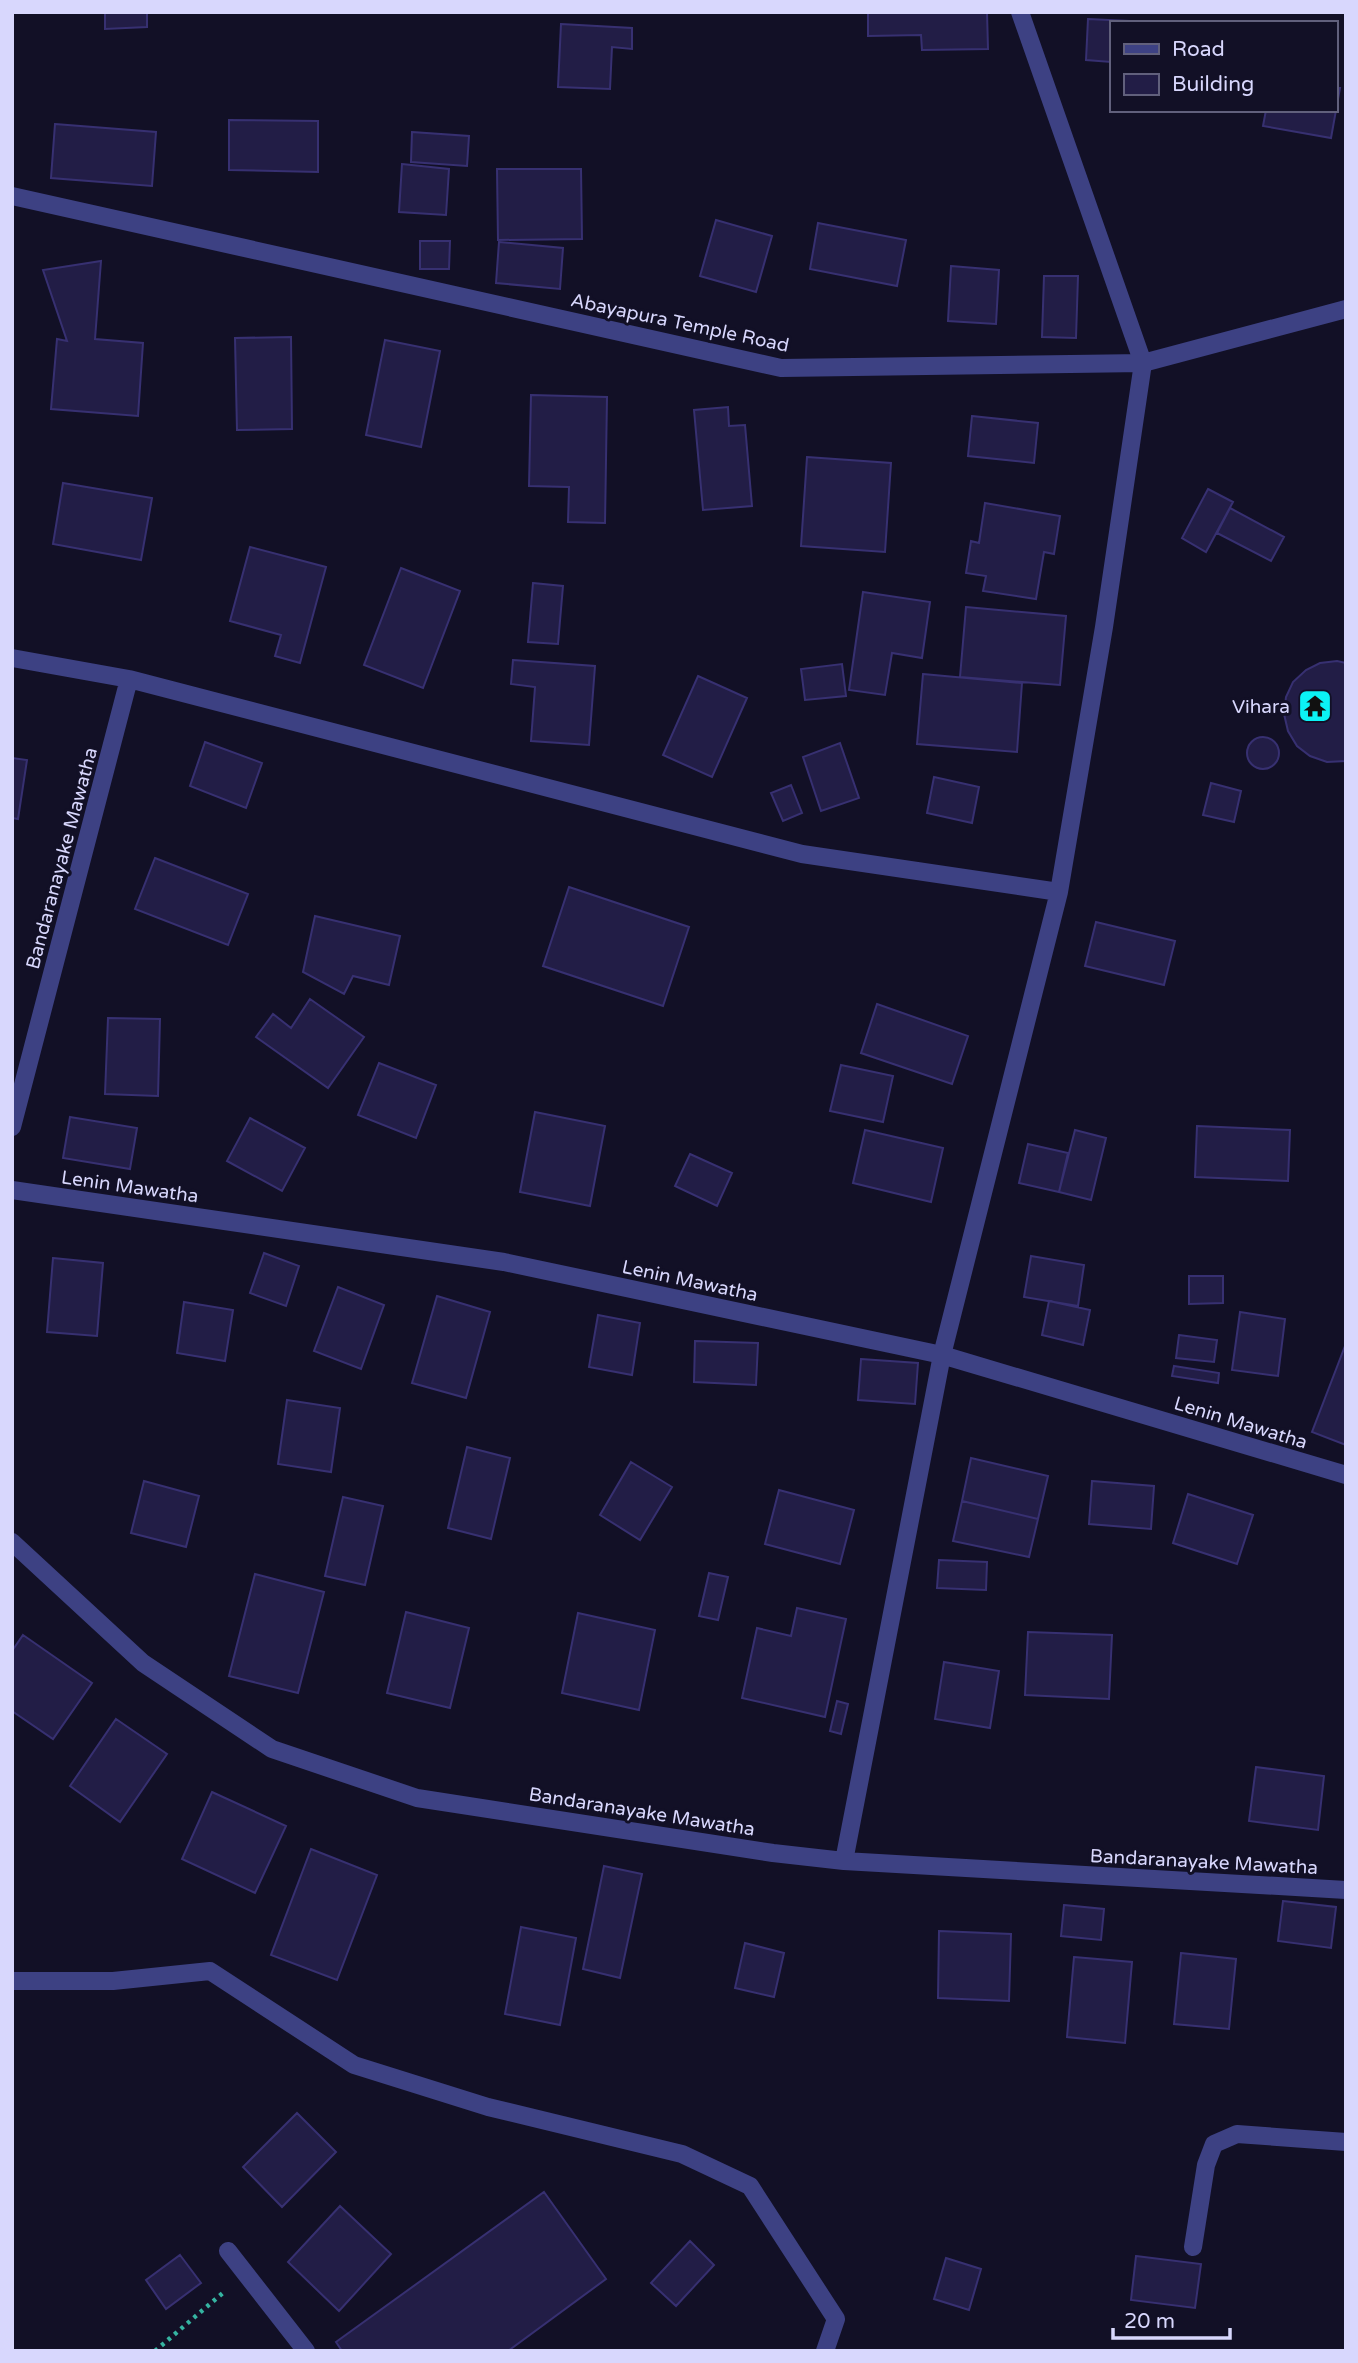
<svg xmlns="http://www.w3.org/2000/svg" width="1358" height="2363" font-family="'Varela Round',sans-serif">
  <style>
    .building { fill: #221d46; stroke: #373071; stroke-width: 2 }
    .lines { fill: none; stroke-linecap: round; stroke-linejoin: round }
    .path { stroke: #35b4a1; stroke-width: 4.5; stroke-dasharray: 3.5 5; stroke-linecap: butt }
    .minor { stroke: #3d4183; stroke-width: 18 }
    .labels { text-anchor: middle; stroke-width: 6; stroke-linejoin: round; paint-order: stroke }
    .street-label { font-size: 19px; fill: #d8d7fd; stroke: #121026 }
    .poi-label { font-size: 19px; fill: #d8d7fd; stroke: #121026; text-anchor: end }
  </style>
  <rect width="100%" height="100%" fill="#121026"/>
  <path class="building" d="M105,12H147V27L105,29Z
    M868,12H987L988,49L922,50L921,35L868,36Z
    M1088,19L1130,21L1111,23V62L1086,60Z
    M561,24L632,28V49L612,47L610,89L558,87Z
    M1335,88H1340L1331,138L1263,126L1266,110H1335Z
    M229,120L318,121V172L229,170Z
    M55,124L156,132L152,186L51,178Z
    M412,132L469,136L467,166L411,162Z
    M402,164L449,169L446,215L399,212Z
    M497,169H581L582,239L498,240Z
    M716,220L772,236L756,292L700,276Z
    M818,223L906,240L897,286L810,269Z
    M420,241H450L449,269H420Z
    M499,242L563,248L560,289L496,283Z
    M101,261L95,339L143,343L138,416L51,409L57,339L67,341L43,270Z
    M951,266L999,270L996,324L948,321Z
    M1044,276H1078L1076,338L1042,337Z
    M291,337L292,429L237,430L235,338Z
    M385,340L440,351L421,447L366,435Z
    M531,395L607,397L605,523L568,522L569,487L529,486Z
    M728,407L729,426L745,425L752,506L703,510L694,410Z
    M972,416L1038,423L1034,463L968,456Z
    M807,457L891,463L885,552L801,546Z
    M63,483L152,498L141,560L53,544Z
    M1208,489L1233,502L1206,552L1182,538Z
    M985,503L1060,516L1054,554L1044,552L1036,599L983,591L986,576L966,573L971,541L979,543Z
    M1230,508L1284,537L1271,561L1217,533Z
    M250,547L326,567L300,663L275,656L281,635L230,621Z
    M401,568L460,591L423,688L364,665Z
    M533,583L563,586L558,644L528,642Z
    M863,592L930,602L922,658L892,653L885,695L849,690Z
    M966,607L1066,616L1060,685L960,677Z
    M513,660L595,666L589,745L531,741L535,687L511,684Z
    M1337,661L1346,663V761L1327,762L1310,756L1297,746L1288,731L1284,714L1286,697L1293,682L1306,670L1320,663Z
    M842,664L846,696L805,700L801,669Z
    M923,674L1022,683L1017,752L917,744Z
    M698,676L747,698L712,777L663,755Z
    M1247 753a16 16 0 1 1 32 0a16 16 0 1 1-32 0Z
    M205,742L262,763L246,808L190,786Z
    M840,743L859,798L821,811L803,757Z
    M12,758L27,760L18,819L12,818Z
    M934,777L979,787L972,823L927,813Z
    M1211,783L1241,791L1234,822L1203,815Z
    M791,785L802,813L783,821L771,793Z
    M155,858L248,894L228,945L135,909Z
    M569,887L689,927L663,1006L543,966Z
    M315,916L400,936L389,985L353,976L344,994L303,972Z
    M1096,922L1175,941L1164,985L1085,966Z
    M310,999L364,1037L328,1088L256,1037L273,1014L291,1028Z
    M877,1004L968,1036L952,1084L861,1053Z
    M108,1018L160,1019L158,1096L105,1094Z
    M379,1063L436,1085L416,1138L358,1115Z
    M841,1065L893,1076L883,1122L830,1111Z
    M535,1112L605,1126L590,1206L520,1192Z
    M70,1117L137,1128L130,1169L63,1158Z
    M250,1118L305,1148L282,1191L227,1161Z
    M1197,1126L1290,1130L1288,1181L1195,1177Z
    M865,1130L943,1148L931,1202L853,1183Z
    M1075,1130L1106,1138L1091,1200L1059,1192Z
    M1028,1144L1068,1153L1059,1192L1019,1183Z
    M690,1154L732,1173L717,1206L675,1186Z
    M264,1253L299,1266L286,1306L250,1293Z
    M1031,1256L1084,1265L1078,1306L1024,1297Z
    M53,1258L103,1263L97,1336L47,1332Z
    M1189,1276H1223V1303L1189,1304Z
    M338,1287L384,1305L361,1369L314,1351Z
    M437,1296L490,1312L466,1398L412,1383Z
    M1049,1301L1090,1310L1083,1345L1042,1335Z
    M184,1302L233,1310L225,1361L177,1353Z
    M1240,1312L1285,1319L1278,1376L1232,1370Z
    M598,1315L640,1323L632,1375L589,1367Z
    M1179,1335L1217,1340L1214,1362L1176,1358Z
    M695,1341L758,1343L756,1385L694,1382Z
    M1345,1346L1346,1347V1445L1312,1432Z
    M861,1359L918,1363L915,1404L858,1400Z
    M1174,1366L1219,1373L1218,1383L1172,1376Z
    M287,1400L340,1408L331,1472L278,1464Z
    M467,1447L510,1458L491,1539L448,1528Z
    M971,1458L1048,1476L1038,1519L962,1501Z
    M631,1462L672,1487L640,1540L600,1515Z
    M144,1481L199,1496L186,1547L131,1533Z
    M1092,1481L1154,1486L1151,1529L1089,1524Z
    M779,1490L854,1510L840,1564L765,1544Z
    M1188,1494L1253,1515L1237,1564L1173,1543Z
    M343,1497L383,1506L365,1585L325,1576Z
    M962,1501L1038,1519L1029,1557L953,1541Z
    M939,1560L987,1562L986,1590L937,1588Z
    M709,1573L728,1577L718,1620L699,1616Z
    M255,1574L324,1592L298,1693L229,1676Z
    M797,1608L846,1619L825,1717L742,1698L757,1628L791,1636Z
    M406,1612L469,1628L450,1708L387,1693Z
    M578,1613L655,1630L639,1710L562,1693Z
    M1028,1632L1112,1635L1109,1699L1025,1695Z
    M23,1635L92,1683L53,1739L12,1711V1651Z
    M944,1662L999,1671L990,1728L935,1719Z
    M837,1701L848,1704L841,1734L830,1731Z
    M116,1719L167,1754L120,1822L70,1786Z
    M1256,1767L1324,1776L1318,1830L1249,1821Z
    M212,1792L286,1826L255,1893L182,1859Z
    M311,1849L377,1875L337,1980L271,1955Z
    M604,1866L642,1874L620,1978L583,1969Z
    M1283,1901L1336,1907L1331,1948L1278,1941Z
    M1064,1905L1104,1909L1101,1940L1061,1936Z
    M521,1927L576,1938L560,2025L505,2014Z
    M939,1931L1011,1934L1009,2001L938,1998Z
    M745,1943L784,1953L774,1997L735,1988Z
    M1181,1953L1236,1959L1229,2029L1174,2024Z
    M1074,1957L1132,1962L1125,2043L1067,2037Z
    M297,2113L336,2152L282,2207L243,2167Z
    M544,2192L606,2279L508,2351H342L336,2342Z
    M340,2206L391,2254L339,2311L288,2262Z
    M690,2241L714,2265L676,2306L651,2283Z
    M180,2255L201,2283L166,2309L146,2280Z
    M1136,2256L1201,2264L1195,2308L1131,2300Z
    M946,2258L981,2269L969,2310L934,2299Z"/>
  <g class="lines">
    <path class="path" d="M155,2351L224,2292"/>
    <path class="minor" d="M12,196L781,368L1143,363L1346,309
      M12,658L129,679L802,854L1059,892
      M12,1127L129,679
      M12,1190L504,1262L942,1355L1346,1475
      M12,1542L143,1663L272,1749L417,1798L773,1853L844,1861L1346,1890
      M844,1861L942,1355L1059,892L1104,627L1143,363L1020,12
      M12,1981H113L210,1971L354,2065L488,2107L682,2154L750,2186L836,2319L825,2351
      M1193,2247L1206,2165L1214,2144L1237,2134L1346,2142
      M228,2251L306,2351"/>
  </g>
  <defs>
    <g id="temple-square" transform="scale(1.75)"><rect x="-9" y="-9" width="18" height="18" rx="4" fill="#0bf2f5" stroke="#121026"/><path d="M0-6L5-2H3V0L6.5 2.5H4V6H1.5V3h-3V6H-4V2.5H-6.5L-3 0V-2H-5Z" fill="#111"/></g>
  </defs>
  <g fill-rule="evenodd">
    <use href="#temple-square" x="1315" y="706"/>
  </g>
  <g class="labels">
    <g class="street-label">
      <text transform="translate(680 322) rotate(12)" y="7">Abayapura Temple Road</text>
      <text transform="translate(61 858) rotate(-75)" y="7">Bandaranayake Mawatha</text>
      <text transform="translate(130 1186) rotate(8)" y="7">Lenin Mawatha</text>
      <text transform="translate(690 1280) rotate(12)" y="7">Lenin Mawatha</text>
      <text transform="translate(1241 1422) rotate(17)" y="7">Lenin Mawatha</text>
      <text transform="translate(642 1811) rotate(9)" y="7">Bandaranayake Mawatha</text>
      <text transform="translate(1204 1861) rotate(3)" y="7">Bandaranayake Mawatha</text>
    </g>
    <g class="poi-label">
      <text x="1290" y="713">Vihara</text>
    </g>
  </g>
  <rect width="1358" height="2363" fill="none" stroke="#d8d7fd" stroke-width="28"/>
  <rect x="1110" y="21" width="228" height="91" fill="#121026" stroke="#61607c" stroke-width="2"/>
  <rect x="1124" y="44" width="35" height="10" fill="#3d4183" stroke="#61607c" stroke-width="2"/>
  <text x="1172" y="56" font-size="21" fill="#d8d7fd">Road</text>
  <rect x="1124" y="74" width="35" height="21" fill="#221d46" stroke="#61607c" stroke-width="2"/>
  <text x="1172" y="91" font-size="21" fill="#d8d7fd">Building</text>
  <path d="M1113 2328v10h117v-10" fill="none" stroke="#d8d7fd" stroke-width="3.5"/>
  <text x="1124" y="2328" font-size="21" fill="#d8d7fd" stroke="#121026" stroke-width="5" paint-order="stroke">20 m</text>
</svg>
